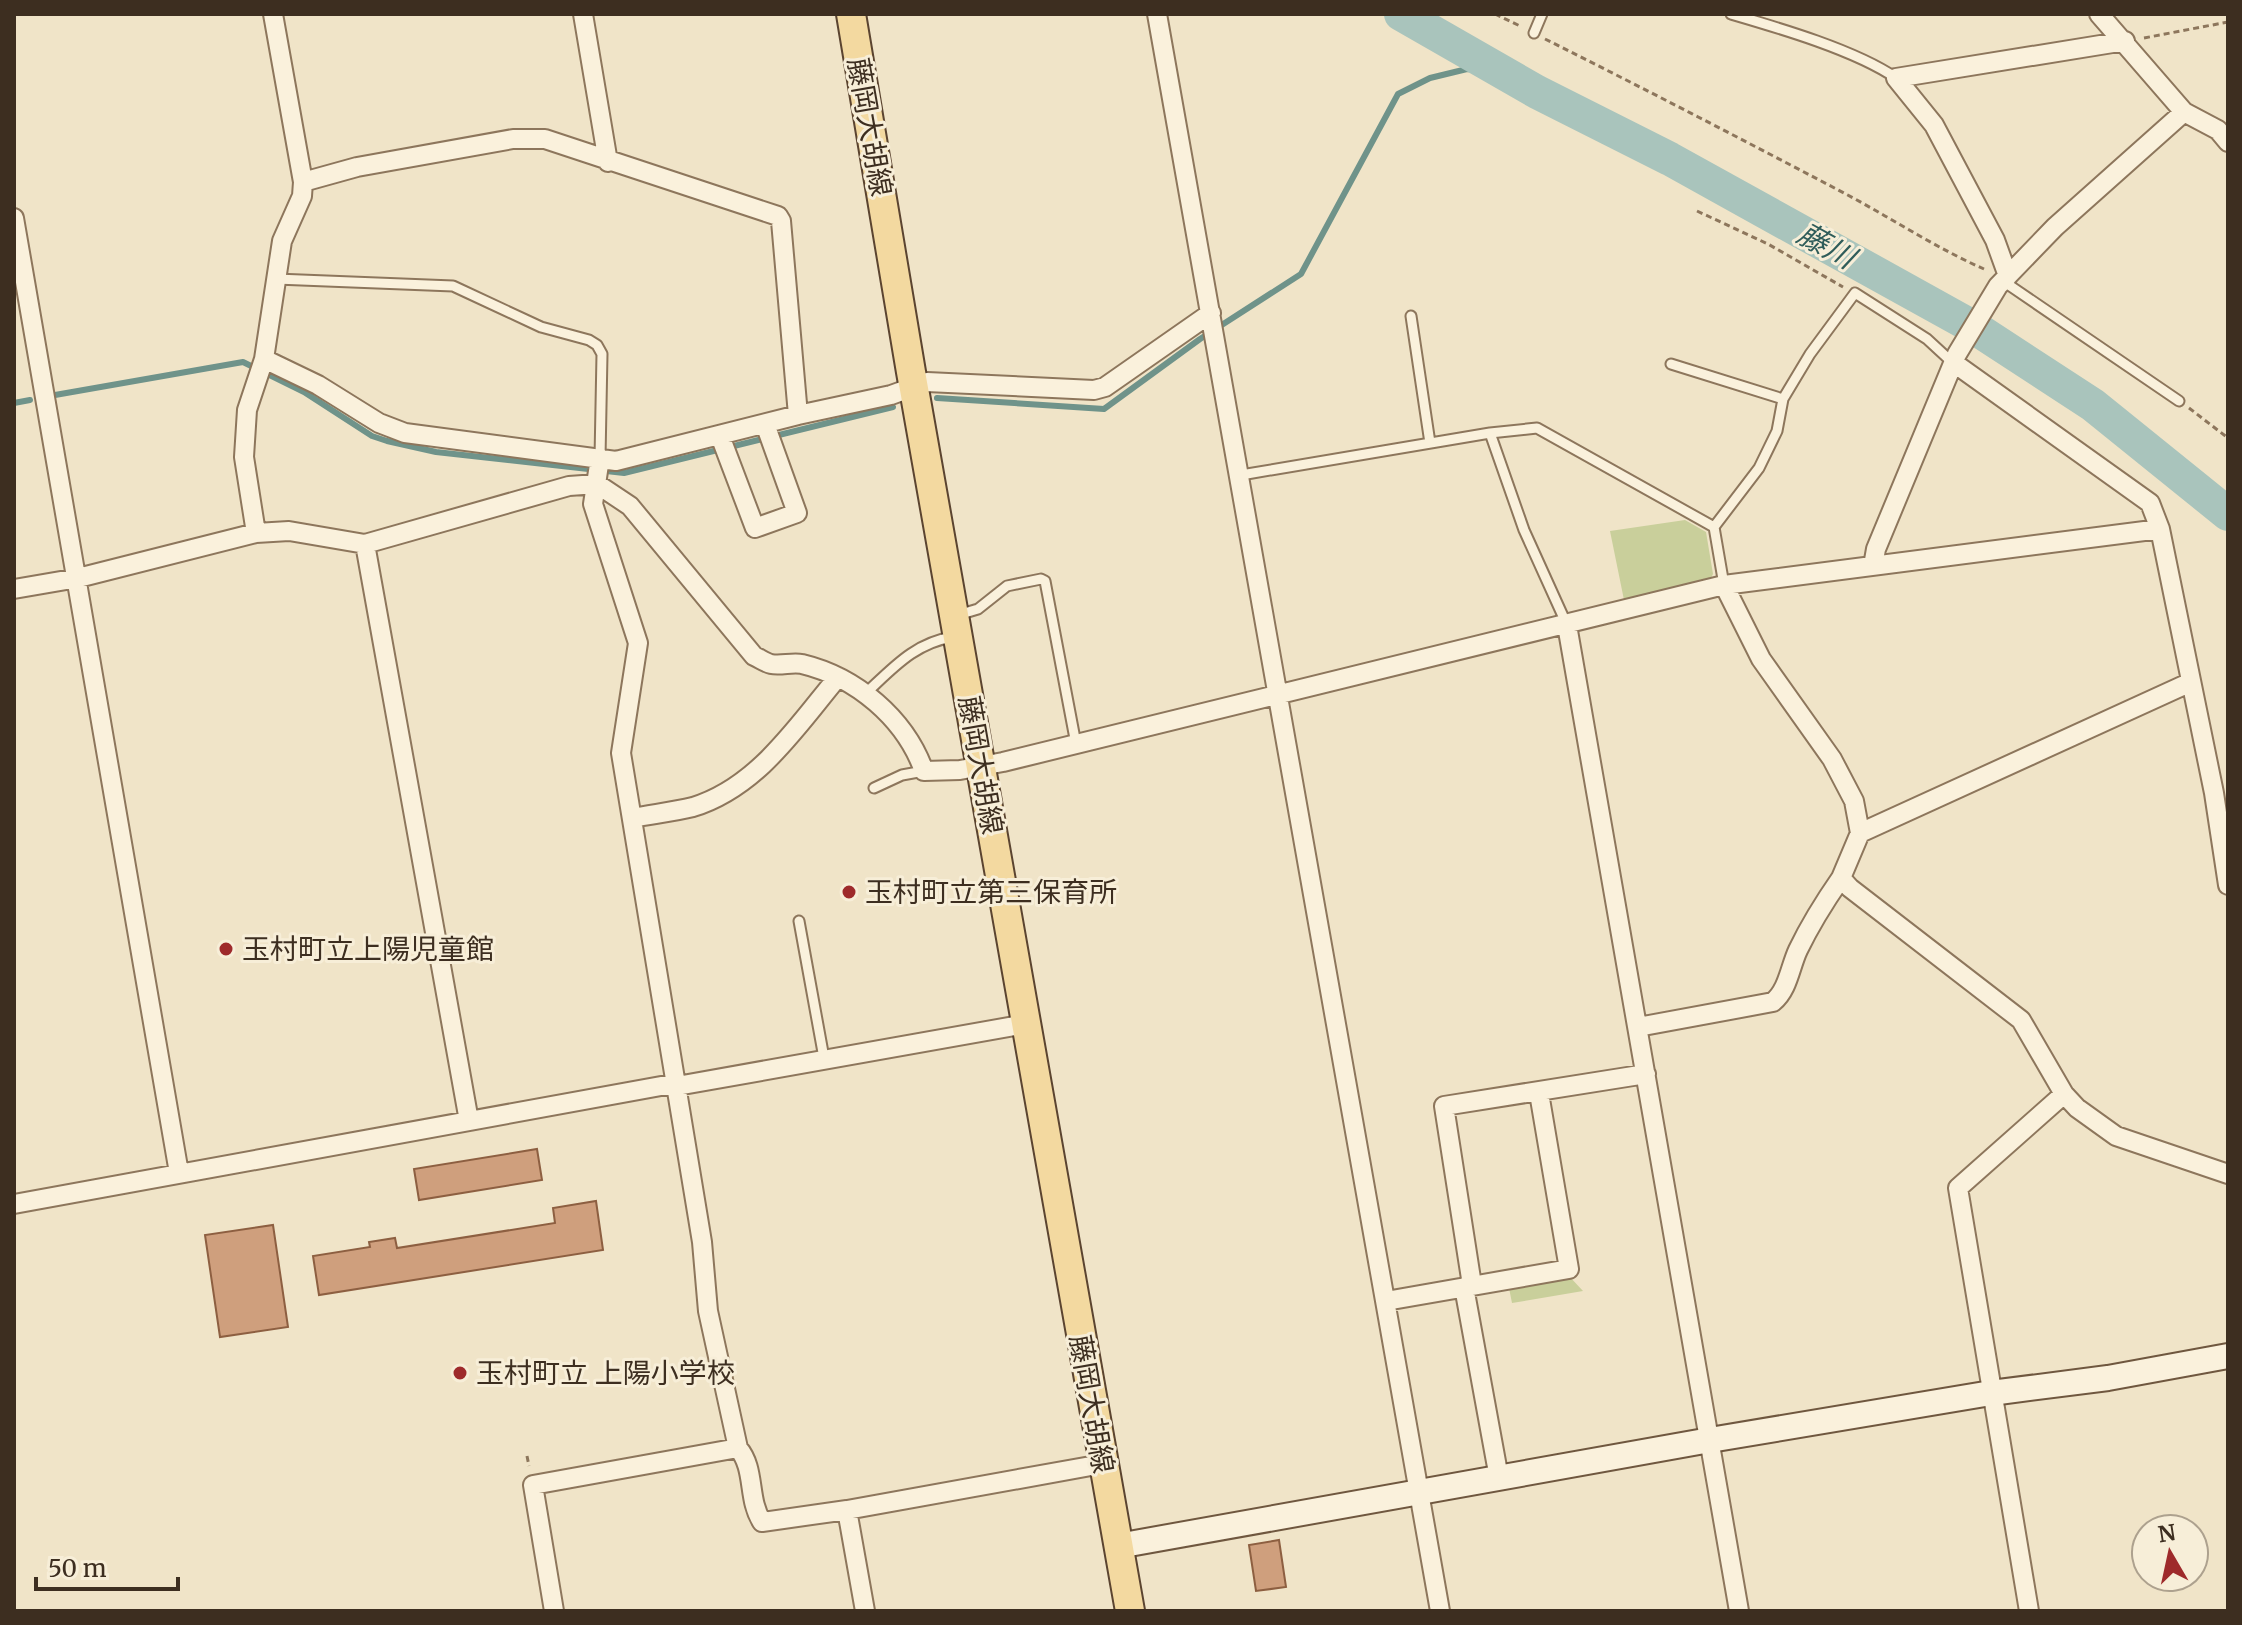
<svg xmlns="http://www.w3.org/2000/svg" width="2242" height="1625" font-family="Merriweather,'Noto Sans JP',serif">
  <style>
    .green { fill: #c9cf9b }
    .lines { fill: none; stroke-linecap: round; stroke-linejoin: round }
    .stream { stroke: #6f938a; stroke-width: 6 }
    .river { stroke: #a9c4bc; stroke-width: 34 }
    .building { fill: #cf9f7d; stroke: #8d5f41; stroke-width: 2 }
    .lane-casing { stroke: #8d765c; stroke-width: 13 }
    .street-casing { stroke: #8d765c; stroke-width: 22 }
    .secondary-casing { stroke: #6f573f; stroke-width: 28 }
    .primary-casing { stroke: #5b4430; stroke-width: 32 }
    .path { stroke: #8d765c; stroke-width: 3; stroke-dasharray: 6 4; stroke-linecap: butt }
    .lane { stroke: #faf1dc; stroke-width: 9 }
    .street { stroke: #faf1dc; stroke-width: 18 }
    .secondary { stroke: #faf1dc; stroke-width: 24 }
    .primary { stroke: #f3d9a0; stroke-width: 28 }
    .poi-dot { fill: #9e2a2b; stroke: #f7eed8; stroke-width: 3 }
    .labels { text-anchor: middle; stroke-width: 6; stroke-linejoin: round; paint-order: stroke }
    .street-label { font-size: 28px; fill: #3d2e20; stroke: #f7eed8 }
    .poi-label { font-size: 28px; fill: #3d2e20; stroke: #f7eed8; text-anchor: start }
    .water-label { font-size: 30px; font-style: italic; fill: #2f5d5a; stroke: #f7eed8 }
  </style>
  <rect width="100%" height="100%" fill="#f0e4c8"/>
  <path class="green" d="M1685,520L1706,532L1713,574L1710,580L1624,600L1610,531Z
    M1569,1276L1583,1291L1512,1303L1509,1288Z"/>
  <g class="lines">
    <path class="stream" d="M55,395L243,362L304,392L372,436L387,441L436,452L624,473L893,407
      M937,398L1104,409L1200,339L1301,274L1398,94L1430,78L1467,69L1500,70
      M14,403L30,400"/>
    <path class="river" d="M1401,14L1537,92L1670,159L1975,328L2093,405L2228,514"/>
  </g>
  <path class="building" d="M537,1149L542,1180L419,1200L414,1169Z
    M596,1201L603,1250L319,1295L313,1256L370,1247L369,1242L395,1238L397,1248L555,1223L553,1208Z
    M273,1225L288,1327L220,1337L205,1235Z
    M1279,1540L1286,1587L1256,1591L1249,1545Z"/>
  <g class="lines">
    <g class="lane-casing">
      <path id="lane" d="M1731,14C1779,28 1855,50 1896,78
        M1534,33L1542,14
        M276,279L453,286L541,327L589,340L597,345L602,354L600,458
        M2003,281L2179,401
        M1411,316L1430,443
        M1671,364L1783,399
        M1490,433L1524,530L1567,625
        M1241,475L1490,433L1537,428L1714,527L1724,585
        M1714,527L1759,468L1777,431L1783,399L1810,354L1855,293L1927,339L1953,363
        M958,615L978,609L1007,586L1041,579L1045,581L1076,744
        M865,694C892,669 915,642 954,637
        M874,788L902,775L924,771
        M799,921L824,1058"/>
    </g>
    <g class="street-casing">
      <path id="street" d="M583,14L608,162
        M1157,14L1440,1611
        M2099,14L2184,112L2218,130L2228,142
        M1896,78L2125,41
        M1896,78L1934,125L1995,240L2008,276
        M303,182L357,167L513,139H545L778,216L781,221L798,415
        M14,218L179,1173
        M264,359L318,385L379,423L405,433L616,461L798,415L891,395L927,382L1094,390L1105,387L1211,313
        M1954,363L2150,503L2160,529L2214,793L2228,885
        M723,435L722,441L755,528L797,513L765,424
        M600,458L593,504L638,643L621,753L702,1242L708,1311L738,1448C756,1469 747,1499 762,1522L847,1510L1102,1464
        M256,533L244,457L247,410L264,359L282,241L302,196L303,182L273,14
        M365,544L469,1121
        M1873,566L1876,549L1957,354L1998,286L2055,227L2184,112
        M1724,585L1761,659L1832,759L1854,801L1860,833L1841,878L1850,888L2021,1020L2064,1094L2077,1108L2116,1136L2228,1174
        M14,589L78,578L256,533L289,531L365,544L569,486L597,484L630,506L754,656C759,658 766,663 771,664C781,666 792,662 802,664C856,677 905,718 924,771L960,770L1003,762L1724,585L2160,529
        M1567,625L1739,1611
        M632,818C652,814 673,812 693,807C758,787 797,726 838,677
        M1860,833L2191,682
        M1638,1027L1773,1002C1788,990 1790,967 1798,950C1810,925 1825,901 1841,878
        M14,1204L661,1086H677L1026,1024
        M1472,1285L1444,1106L1646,1074
        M1464,1287L1499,1478
        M1386,1301L1569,1269L1539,1093
        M847,1510L865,1611
        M554,1611L533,1485L738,1448
        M2029,1611L1958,1188L2064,1094"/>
    </g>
    <g class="secondary-casing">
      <path id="secondary" d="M1118,1546L1710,1440L1991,1393L2108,1378L2228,1356"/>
    </g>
    <g class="primary-casing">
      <path id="primary" d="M851,14L911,372L1130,1611"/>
    </g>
    <path class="path" d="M1495,14L1520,26
      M2144,38L2228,22
      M1545,39C1645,89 1745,141 1844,193C1891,218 1936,248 1984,269
      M1697,211L1768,244L1843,287
      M2189,408L2228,438
      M527,1456L529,1466"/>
    <use href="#lane" class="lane"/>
    <use href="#street" class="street"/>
    <use href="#secondary" class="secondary"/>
    <use href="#primary" class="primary"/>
  </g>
  <g class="poi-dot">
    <circle cx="849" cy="892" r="8"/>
    <circle cx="226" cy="949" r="8"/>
    <circle cx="460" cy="1373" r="8"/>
  </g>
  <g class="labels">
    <g class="street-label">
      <text transform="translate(870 127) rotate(80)" y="10">藤岡大胡線</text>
      <text transform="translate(981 765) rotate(80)" y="10">藤岡大胡線</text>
      <text transform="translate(1092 1404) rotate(80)" y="10">藤岡大胡線</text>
    </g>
    <g class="poi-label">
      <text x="865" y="902">玉村町立第三保育所</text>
      <text x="242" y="959">玉村町立上陽児童館</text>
      <text x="476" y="1383">玉村町立 上陽小学校</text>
    </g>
    <g class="water-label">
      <text transform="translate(1826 246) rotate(29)" y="10">藤川</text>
    </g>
  </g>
  <rect width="2242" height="1625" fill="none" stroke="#3d2e20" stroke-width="32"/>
  <g transform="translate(2170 1553) rotate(351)"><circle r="38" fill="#f7eed8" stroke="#ada18e" stroke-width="2"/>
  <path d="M0-6L14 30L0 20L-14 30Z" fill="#9e2a2b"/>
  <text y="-12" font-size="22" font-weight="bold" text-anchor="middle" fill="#3d2e20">N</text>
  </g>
  <path d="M36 1577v12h142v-12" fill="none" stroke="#3d2e20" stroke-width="4"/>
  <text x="48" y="1577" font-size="24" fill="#3d2e20" stroke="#f7eed8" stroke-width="6" paint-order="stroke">50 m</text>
</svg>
